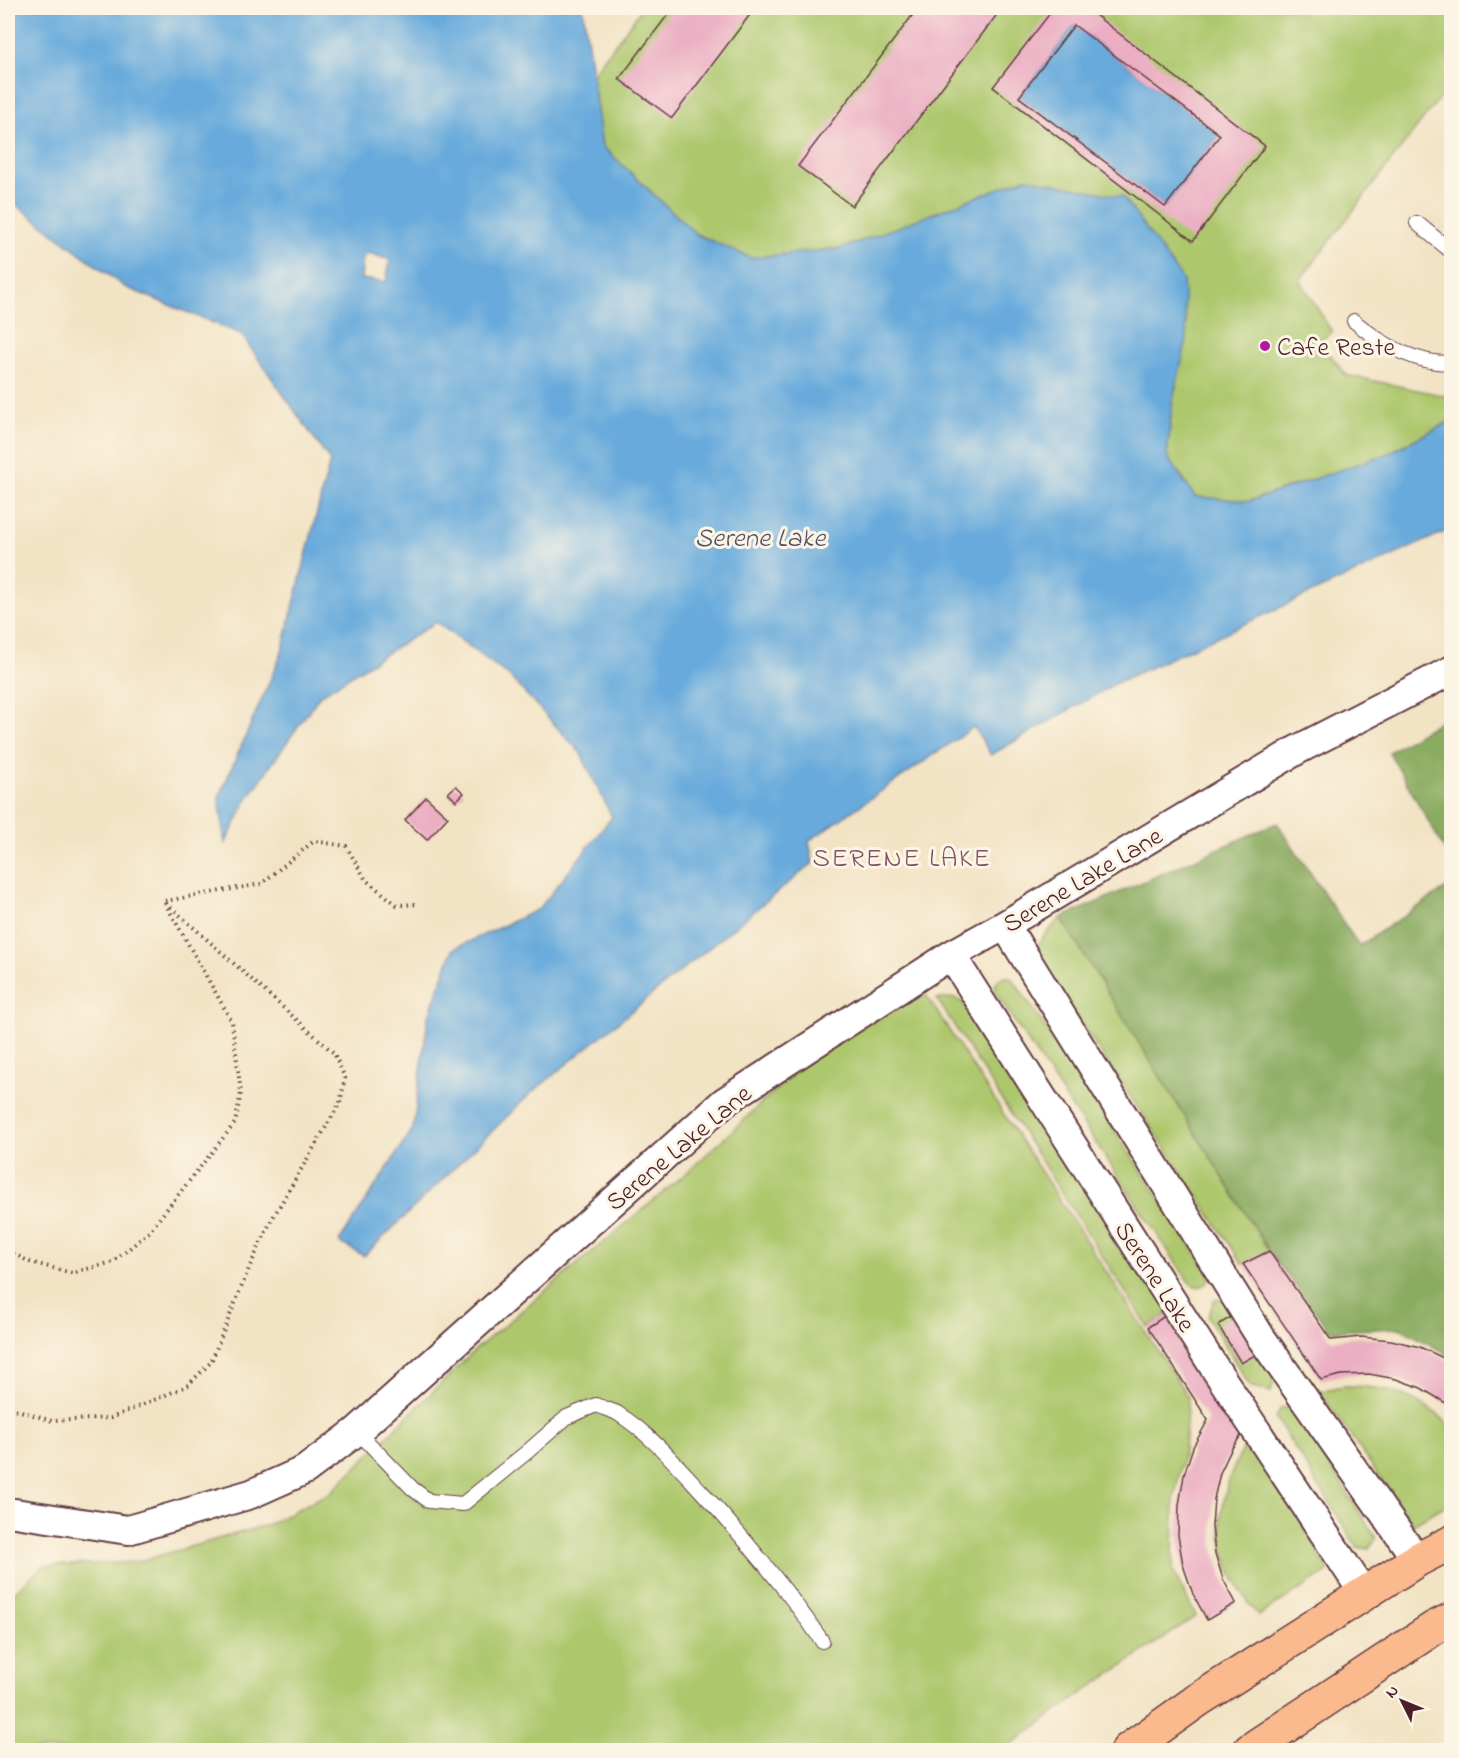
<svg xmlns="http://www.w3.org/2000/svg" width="1459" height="1758" font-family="'Indie Flower',sans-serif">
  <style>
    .green { fill: #adc76d; stroke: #7c734c; stroke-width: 1.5 }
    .forest { fill: #8aac60; stroke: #6a6646; stroke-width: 1.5 }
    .water { fill: #68aadc; stroke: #596484; stroke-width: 1.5; fill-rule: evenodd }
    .building { fill: #ebaec3; fill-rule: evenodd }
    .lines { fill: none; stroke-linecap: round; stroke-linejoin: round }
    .lane-casing { stroke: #633c42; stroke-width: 16 }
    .street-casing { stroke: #633c42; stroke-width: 32 }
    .primary-casing { stroke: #633c42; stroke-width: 36 }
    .path { stroke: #633c42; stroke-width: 4; stroke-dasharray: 1.5 4.5; stroke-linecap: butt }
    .lane { stroke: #fff; stroke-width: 14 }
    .street { stroke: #fff; stroke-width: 28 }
    .primary { stroke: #fbba8d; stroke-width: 33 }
    .poi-dot { fill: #b5179e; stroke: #fcf5e5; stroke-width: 2 }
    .labels { text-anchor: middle; stroke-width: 6; stroke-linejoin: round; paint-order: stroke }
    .poi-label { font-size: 26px; fill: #4a1f2b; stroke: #fcf5e5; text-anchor: start }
    .street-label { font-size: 26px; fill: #4a1f2b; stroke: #fcf5e5 }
    .water-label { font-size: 27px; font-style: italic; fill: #545069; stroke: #fcf5e5 }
    .neighbourhood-label { font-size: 27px; letter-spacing: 1.5px; fill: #825160; stroke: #fcf5e5 }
  </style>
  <rect width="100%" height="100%" fill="#fcf5e5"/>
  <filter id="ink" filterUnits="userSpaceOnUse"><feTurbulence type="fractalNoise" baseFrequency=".0167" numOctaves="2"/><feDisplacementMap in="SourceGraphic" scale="12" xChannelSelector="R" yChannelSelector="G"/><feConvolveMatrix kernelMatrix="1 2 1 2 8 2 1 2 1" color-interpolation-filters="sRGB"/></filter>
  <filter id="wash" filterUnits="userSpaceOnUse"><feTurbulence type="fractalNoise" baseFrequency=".008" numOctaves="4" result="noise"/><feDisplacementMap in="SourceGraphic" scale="24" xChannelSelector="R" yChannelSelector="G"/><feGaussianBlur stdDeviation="1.35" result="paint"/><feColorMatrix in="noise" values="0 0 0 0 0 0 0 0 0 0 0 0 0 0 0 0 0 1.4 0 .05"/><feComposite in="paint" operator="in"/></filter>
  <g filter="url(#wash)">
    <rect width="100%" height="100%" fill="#f2e3c5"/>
    <path class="green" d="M642,8H1451V83L1300,280L1332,332L1319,341L1346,375L1451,397V421L1387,454L1249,501L1195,497L1167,456L1172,404L1026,178L843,248L751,258L696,234L602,146L592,75Z
      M1061,918L1269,1251L1243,1264L1037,958L1036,947L1043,937Z
      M1003,977H1010L1015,982L1208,1270L1210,1277C1205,1287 1198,1290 1189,1282L996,994C994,985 995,981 1003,977Z
      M926,995L1188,1397L1184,1451L1174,1500L1173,1571L1196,1616L1091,1687L1003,1750H8V1598L43,1566L137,1562L267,1525L331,1492L475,1350L691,1169L826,1043Z
      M955,998L967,1005L1171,1312L1148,1327L937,999Z
      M1215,1299H1233L1276,1372L1271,1392L1250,1386L1208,1317Z
      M1344,1386C1388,1386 1419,1396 1451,1426V1502L1413,1524L1319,1391Z
      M1292,1407L1376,1538L1369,1549L1357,1547L1276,1418L1281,1408Z
      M1252,1436L1329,1571L1258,1616C1248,1602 1238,1589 1231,1573C1211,1527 1224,1475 1252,1436Z"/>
    <path class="forest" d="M1451,714V861L1389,752Z
      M1277,823L1359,946L1451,885V1356L1400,1328L1330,1331L1269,1251L1061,918Z"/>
    <path class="water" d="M8,8H583L602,146L696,234L751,258L843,248L1026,178L1123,197L1183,280L1187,339L1172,404L1167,456L1195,497L1250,501L1387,454L1451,421V529L1116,683L991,755L974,727L809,841L813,863L529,1095L364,1256L339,1242L413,1129L428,1018L453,949L539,909L612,817L580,752L509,676L436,622L320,695L248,798L225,844L219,797L281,655L330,461L241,334L125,287L8,199ZM368,253L390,260L386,282L361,279L363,257Z
      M1074,25L1220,135L1165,207L1019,97Z"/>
    <g id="blocks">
      <path class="building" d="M673,8H755L672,118L619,79Z
        M918,8H1002L852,206L798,166Z
        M1054,8H1086L1265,146L1193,241L993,87ZM1074,25L1220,135L1165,207L1019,97Z
        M456,786L464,793L456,801L448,793Z
        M426,797L448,817L427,840L405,820Z
        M1269,1251L1331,1340L1361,1337L1391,1340L1420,1347L1452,1362V1407L1421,1388L1396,1379L1369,1374L1341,1375L1321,1380L1243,1264Z
        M1241,1311L1264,1350L1241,1363L1218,1325Z
        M1171,1312L1248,1426L1232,1448L1220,1473L1214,1499L1212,1526L1215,1553L1223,1579L1236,1603L1207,1620L1193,1594L1183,1565L1178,1535L1179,1505L1184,1475L1193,1447L1208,1420L1148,1327Z"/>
    </g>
  </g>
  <g filter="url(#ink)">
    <use href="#blocks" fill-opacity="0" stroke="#633c42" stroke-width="1.5"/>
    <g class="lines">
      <g class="lane-casing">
        <path id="lane" d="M1417,223L1452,252
          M1354,321C1381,344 1414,364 1452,363
          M357,1431L413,1489L429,1501L463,1504L527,1452L567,1417L596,1405C603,1408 611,1410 617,1413C649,1433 676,1464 701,1491C745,1539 786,1588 822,1641"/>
      </g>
      <g class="street-casing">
        <path id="street" d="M1005,925L1260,1336L1417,1560
          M951,955L1214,1367L1365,1595
          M8,1512L128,1530L251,1494L305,1470L357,1431L724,1102L951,955L1005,925L1297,750L1452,670"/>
      </g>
      <g class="primary-casing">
        <path id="primary" d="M1128,1750L1198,1700L1417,1560L1452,1542
          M1250,1750L1434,1628L1452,1619"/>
      </g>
      <path class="path" d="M165,901L261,884L314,841L346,846L366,880L397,905L418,904
        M8,1251L30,1262L72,1273L113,1262L148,1233L235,1123L241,1093L232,1022L164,901L334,1053L345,1078L340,1103L272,1219L250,1266L211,1362L187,1386L111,1418L52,1421L8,1407"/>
      <use href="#lane" class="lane"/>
      <use href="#street" class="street"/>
      <use href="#primary" class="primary"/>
    </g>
  </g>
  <circle class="poi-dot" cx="1265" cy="346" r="6"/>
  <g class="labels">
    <g class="poi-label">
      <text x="1277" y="355">Cafe Reste</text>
    </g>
    <g class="street-label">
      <text transform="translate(1082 879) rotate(-31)" y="9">Serene Lake Lane</text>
      <text transform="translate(678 1147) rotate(-40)" y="9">Serene Lake Lane</text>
      <text transform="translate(1156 1276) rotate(57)" y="9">Serene Lake</text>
    </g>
    <g class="water-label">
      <text x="760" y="546">Serene Lake</text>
    </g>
    <g class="neighbourhood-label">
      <text x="902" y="866">SERENE LAKE</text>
    </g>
  </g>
  <rect width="1459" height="1758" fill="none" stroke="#fcf5e5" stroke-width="30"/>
  <g transform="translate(1402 1701) rotate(313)" stroke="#fcf5e5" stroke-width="4.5" paint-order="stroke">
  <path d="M0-4.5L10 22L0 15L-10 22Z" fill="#4a1f2b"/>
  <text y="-9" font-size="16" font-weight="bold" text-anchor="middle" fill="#4a1f2b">N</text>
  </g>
</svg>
